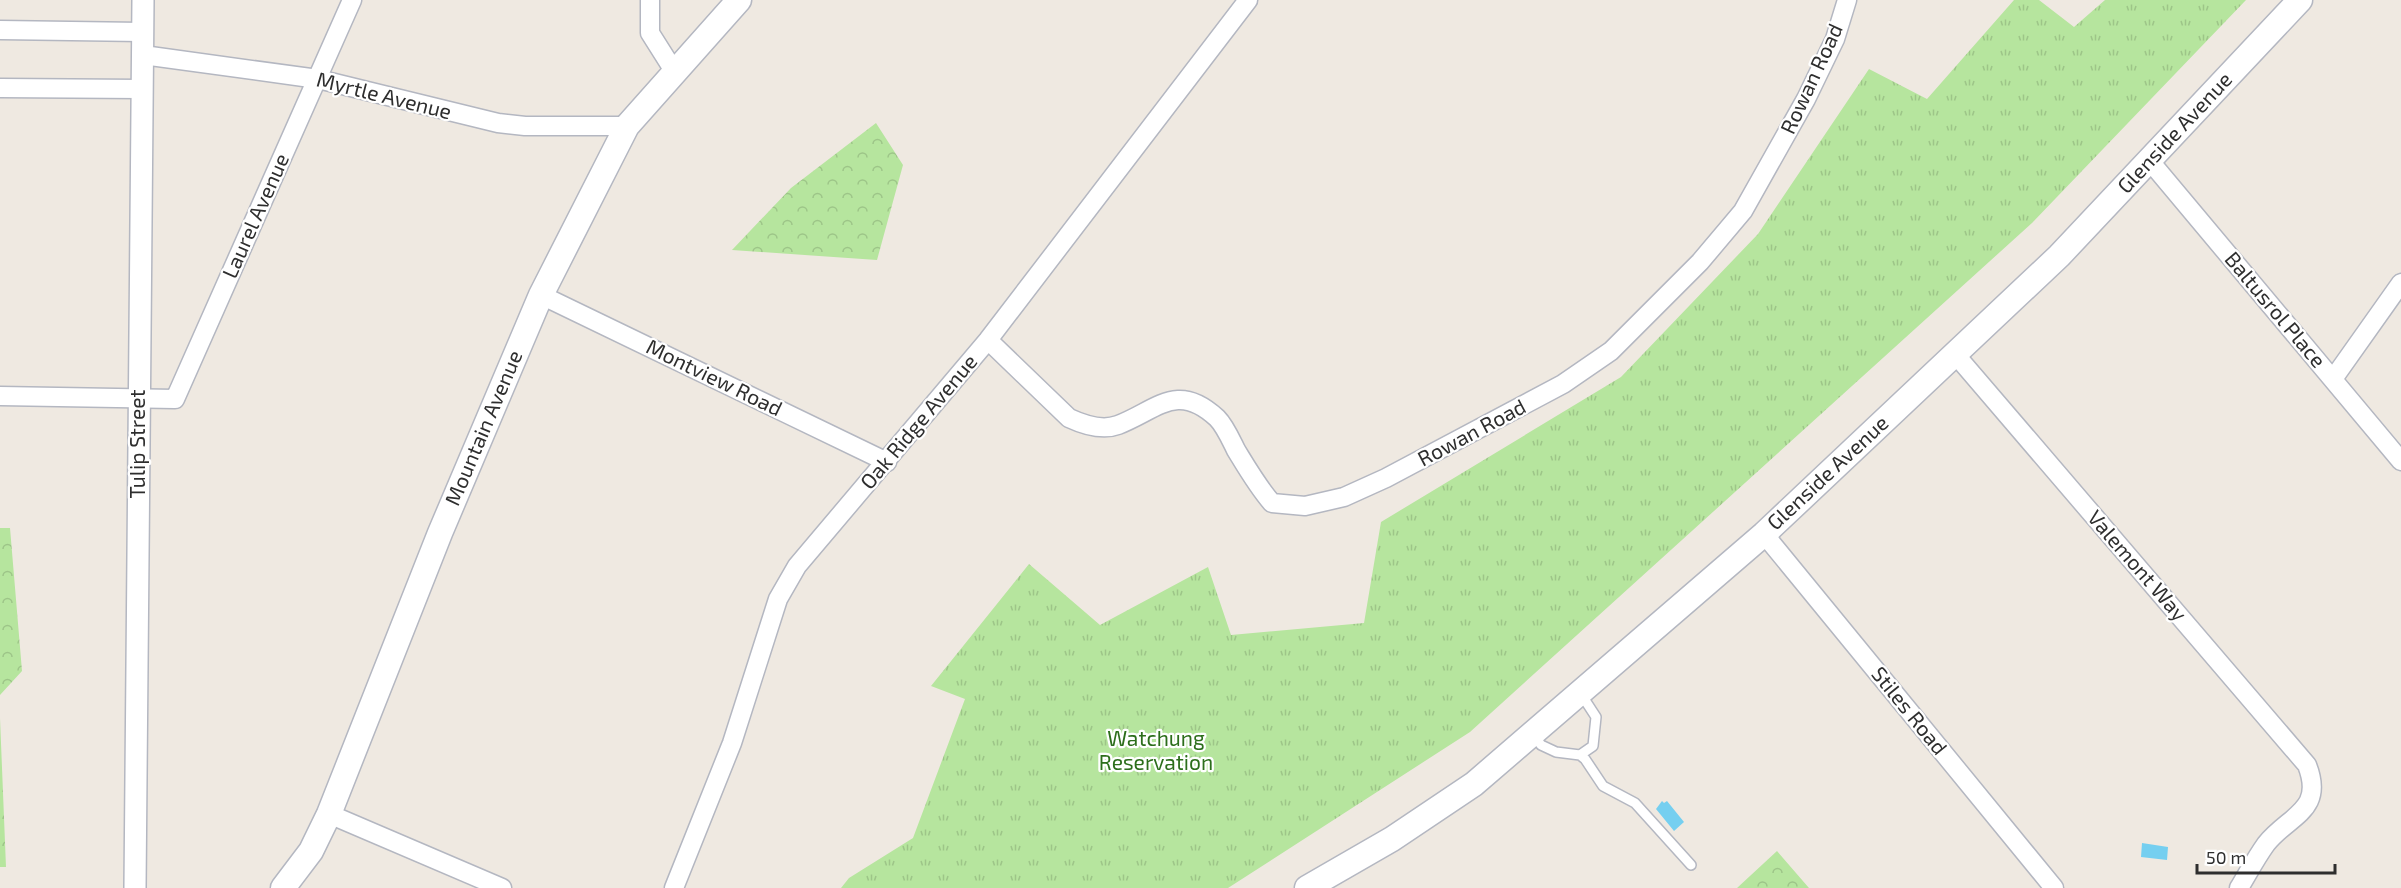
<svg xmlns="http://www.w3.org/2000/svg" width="2401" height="888" font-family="'Exo 2',sans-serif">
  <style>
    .forest { fill: url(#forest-crowns) }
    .park { fill: url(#park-tufts) }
    .water { fill: #75cff0 }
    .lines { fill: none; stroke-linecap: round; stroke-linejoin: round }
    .service-casing { stroke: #b4b7c1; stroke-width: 12 }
    .minor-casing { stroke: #b4b7c1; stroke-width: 21 }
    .tertiary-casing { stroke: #b4b7c1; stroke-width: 24 }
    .secondary-casing { stroke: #b4b7c1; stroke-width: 27 }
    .service { stroke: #fff; stroke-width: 9 }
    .minor { stroke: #fff; stroke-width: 18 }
    .tertiary { stroke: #fff; stroke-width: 21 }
    .secondary { stroke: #fff; stroke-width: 24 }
    .labels { text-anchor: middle; stroke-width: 4.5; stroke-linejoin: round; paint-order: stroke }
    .street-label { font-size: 21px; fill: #2e2e2e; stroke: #fff }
    .park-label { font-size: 21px; fill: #2c6e1b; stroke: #fff }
  </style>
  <defs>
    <pattern id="forest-crowns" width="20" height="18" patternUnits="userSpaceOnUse" patternTransform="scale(1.5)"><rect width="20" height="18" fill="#b6e59e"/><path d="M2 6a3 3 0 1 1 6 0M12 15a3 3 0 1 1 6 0" fill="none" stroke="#9dc588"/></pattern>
    <pattern id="park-tufts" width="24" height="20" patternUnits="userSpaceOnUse" patternTransform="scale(1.5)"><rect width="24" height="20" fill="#b6e59e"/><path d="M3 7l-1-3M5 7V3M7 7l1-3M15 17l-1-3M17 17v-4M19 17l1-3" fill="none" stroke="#9dc588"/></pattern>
  </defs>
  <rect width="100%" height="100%" fill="#efe9e1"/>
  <path class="forest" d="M876,123L903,165L877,260L732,250L791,188Z
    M0,528H10L22,671L0,695Z
    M0,718L6,867H0Z
    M1777,851L1809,888H1737Z"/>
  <path class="park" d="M2014,0H2039L2074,27L2105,0H2246L2032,223L1470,732L1228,888H841L849,878L913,838L965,699L931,686L1029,564L1100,625L1208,567L1231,635L1364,623L1381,522L1621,377L1758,234L1869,69L1927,99Z"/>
  <path class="water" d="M1662,801L1664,803L1667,801L1684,822L1674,831L1656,809Z
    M2142,843L2168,847L2167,860L2141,857Z"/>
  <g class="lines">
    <g class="service-casing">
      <path id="service" d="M1534,735L1541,745L1556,752L1580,755L1585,759L1603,786L1635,803L1691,865
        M1580,755L1593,746L1596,717L1581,694"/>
    </g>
    <g class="minor-casing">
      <path id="minor" d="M650,0V33L674,71
        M0,30L142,32
        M143,55L318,79L498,123L525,126H627
        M0,88L142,89
        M2149,160L2401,461
        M541,295L887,462
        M988,340L1069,418C1084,425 1102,431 1118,425C1157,410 1177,381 1217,418C1225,426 1231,440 1236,450C1247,468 1258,487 1272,503L1305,506L1344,497L1386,478L1563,384L1611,351L1700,262L1743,211L1806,99L1835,39L1847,0
        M1955,354L2307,765C2325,811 2289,815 2266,844C2256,858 2248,873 2239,888
        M2333,379L2401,283
        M0,396L175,399L352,0
        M1764,534L2054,888
        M329,814L502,888
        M674,888L732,743L778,599L797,566L988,340L1248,0"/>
    </g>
    <g class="tertiary-casing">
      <path id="tertiary" d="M135,888L143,0"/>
    </g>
    <g class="secondary-casing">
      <path id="secondary" d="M283,888L311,851L329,814L440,533L541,295L627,126L739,0
        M1307,888L1392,839L1474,784L1764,534L2059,256L2300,0"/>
    </g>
    <use href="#service" class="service"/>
    <use href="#minor" class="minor"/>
    <use href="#tertiary" class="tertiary"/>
    <use href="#secondary" class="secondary"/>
  </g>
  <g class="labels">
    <g class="street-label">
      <text transform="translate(1812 79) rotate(-65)" y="7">Rowan Road</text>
      <text transform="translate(384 96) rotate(14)" y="7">Myrtle Avenue</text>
      <text transform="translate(2175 133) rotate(-47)" y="7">Glenside Avenue</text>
      <text transform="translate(256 216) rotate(-66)" y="7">Laurel Avenue</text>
      <text transform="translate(2275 310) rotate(50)" y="7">Baltusrol Place</text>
      <text transform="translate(714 378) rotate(26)" y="7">Montview Road</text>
      <text transform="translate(919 422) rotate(-50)" y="7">Oak Ridge Avenue</text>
      <text transform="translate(484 428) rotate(-67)" y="7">Mountain Avenue</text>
      <text transform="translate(1472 433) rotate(-28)" y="7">Rowan Road</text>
      <text transform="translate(138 444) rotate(-90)" y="7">Tulip Street</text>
      <text transform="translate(1828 473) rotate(-43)" y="7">Glenside Avenue</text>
      <text transform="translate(2137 566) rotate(49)" y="7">Valemont Way</text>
      <text transform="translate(1909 711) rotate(51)" y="7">Stiles Road</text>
    </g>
    <g class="park-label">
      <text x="1156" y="746">Watchung<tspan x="1156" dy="24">Reservation</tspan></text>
    </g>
  </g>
  <path d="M2197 864v9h138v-9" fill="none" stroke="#2e2e2e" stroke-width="3"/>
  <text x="2206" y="864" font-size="18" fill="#2e2e2e" stroke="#ffffff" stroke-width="4.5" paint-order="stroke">50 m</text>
</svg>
